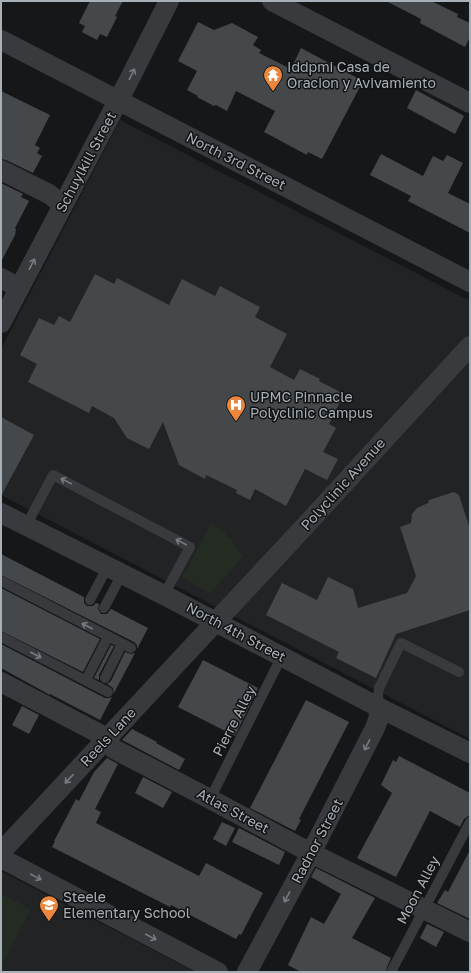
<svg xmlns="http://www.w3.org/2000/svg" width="471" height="973" font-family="'Golos Text',sans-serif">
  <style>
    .built { fill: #222325 }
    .green { fill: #232b23 }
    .building { fill: #45484b }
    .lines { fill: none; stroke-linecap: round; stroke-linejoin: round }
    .service { stroke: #383a3d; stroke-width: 10 }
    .minor { stroke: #383a3d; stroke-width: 20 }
    .oneway { stroke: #767b81 }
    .labels { text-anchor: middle; stroke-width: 3; stroke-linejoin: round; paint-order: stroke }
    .poi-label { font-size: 14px; fill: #a9b1b8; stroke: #111213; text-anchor: start }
    .street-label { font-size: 14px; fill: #a9b1b8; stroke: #111213 }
  </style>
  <rect width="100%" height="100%" fill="#161718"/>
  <path class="built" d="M120,120L470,301V739L1,495V349Z
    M1,871L195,972H1Z"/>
  <path class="green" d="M211,523L227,532L225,536L231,539L243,557L210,593L182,578Z
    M1,894L31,909L1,967Z"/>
  <path class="building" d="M90,1H123L115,16L117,17L107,37L100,34L97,40L82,32L85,26L79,23Z
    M386,1H431L458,14L457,17L470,23V37L465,47L420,23L421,19Z
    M198,22L214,30L232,23L258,37L253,45L261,50L259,53L291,69L301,48L363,81L322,159L308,152L307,155L264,132L275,111L236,91L227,111L216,105L214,106L197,97L198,96L187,90L197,71L178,61Z
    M416,90L464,116L455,134L407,108Z
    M1,91L50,115L35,145L40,148L37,153L42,156L33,173L6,160L1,159Z
    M381,154L423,176L433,156L443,161L447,155L463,163L448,193L470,204V233L408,201L411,196L370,175Z
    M1,183L23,194L21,197L29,201L15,228L16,229L15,235L1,262Z
    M95,274L114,284L117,278L169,305L182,279L215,296L220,286L260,307L255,317L287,334L270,367L294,380L300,369L320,379L319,381L344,394L329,424L336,428L323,452L338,459L327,480L305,469L286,506L255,489L250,500L236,493L237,490L206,475L205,479L179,465L163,422L149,449L127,438L114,418L92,406L89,413L28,382L37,364L20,355L39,318L54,325L59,316L70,322Z
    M1,417L34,435L1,496Z
    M454,492L459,495L470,529V610L396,634L376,678L336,658L339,652L266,615L282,583L317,600L328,577L353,589L358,608L407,593L416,576L400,527L411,523L412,514L417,508L428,503L429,500Z
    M1,554L84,597V603L87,606H93L96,603L99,604L98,609L101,614H107L111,609L148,628L137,649V645L134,642L1,575Z
    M1,588L100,639L83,672L1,631Z
    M1,644L105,698H109L112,697L100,720L50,694V695L1,668Z
    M111,645L114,646L99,675V680L94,678Z
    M125,652L131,654L135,653L114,693L113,688L107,684L111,681Z
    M203,660L258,688L235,736L178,707Z
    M306,700L349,722L299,819L301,820L295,831L250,808Z
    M22,706L39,715L29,734L12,725Z
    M132,729L157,742L156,743L185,759L179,770L122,740Z
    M399,756L470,793V815L464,819L460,827L430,811L396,877L357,858L392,793L381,785L393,760L396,762Z
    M107,758L118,764L95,809L101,812L96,823L199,876L206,863L263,893L241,935L239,934L236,939L171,905L170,907L52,847L55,841H54L76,799L79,801L94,772Z
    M143,777L172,792L163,808L135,793Z
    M222,822L235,828L226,846L213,839Z
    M239,828L285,852L279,865L232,842Z
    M470,850V919L437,903L445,890L448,892Z
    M316,868L375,898L352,938L391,958L385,972H301L288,965L311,917L324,924L341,894L311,877Z
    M427,924L444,932L436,947L420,938Z"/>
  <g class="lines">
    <path class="service" d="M26,526L53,475L190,547L164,595
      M1,581L131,648
      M90,600L108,566
      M104,608L122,574
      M1,637L108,692
      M105,678L122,644
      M86,680L108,637
      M380,708L378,696L379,688L401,643L459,672
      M210,799L282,656
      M391,972L470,822"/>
    <path class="minor" d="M272,1L470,103
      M1,40L470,282
      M1,170L49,194L63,205
      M1,278L19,288
      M1,323L129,80L169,1
      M1,513L164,595L380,708L470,753
      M1,682L98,733L114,749L210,799L311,853L470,932
      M1,852L306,525L470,346
      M1,858L218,972
      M247,972L311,853L375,728L378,720L380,708"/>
  </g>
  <defs><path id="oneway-shaft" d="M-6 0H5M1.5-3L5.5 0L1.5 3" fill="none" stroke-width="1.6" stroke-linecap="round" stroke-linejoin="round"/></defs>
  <g class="oneway">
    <use href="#oneway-shaft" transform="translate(132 74) rotate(-63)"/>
    <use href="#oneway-shaft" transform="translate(32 264) rotate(-62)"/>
    <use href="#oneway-shaft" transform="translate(66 481) rotate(-152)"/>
    <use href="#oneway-shaft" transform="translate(181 542) rotate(-152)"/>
    <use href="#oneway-shaft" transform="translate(87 626) rotate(-153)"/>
    <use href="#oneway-shaft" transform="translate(36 655) rotate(27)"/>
    <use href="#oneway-shaft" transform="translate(367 745) rotate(117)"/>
    <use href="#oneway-shaft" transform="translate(69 779) rotate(133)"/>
    <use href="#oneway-shaft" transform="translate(36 877) rotate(28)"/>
    <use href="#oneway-shaft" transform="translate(287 897) rotate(118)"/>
    <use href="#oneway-shaft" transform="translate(151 937) rotate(28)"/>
  </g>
  <defs>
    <g id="temple-pin" transform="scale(1)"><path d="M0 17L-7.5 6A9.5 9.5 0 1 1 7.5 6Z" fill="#ea863d" stroke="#111213"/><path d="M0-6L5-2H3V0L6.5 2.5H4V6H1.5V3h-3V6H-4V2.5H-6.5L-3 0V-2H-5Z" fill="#fff"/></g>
    <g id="hospital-pin" transform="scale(1)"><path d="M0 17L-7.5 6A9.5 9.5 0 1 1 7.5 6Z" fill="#ea863d" stroke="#111213"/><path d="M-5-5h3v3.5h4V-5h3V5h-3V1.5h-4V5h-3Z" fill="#fff"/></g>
    <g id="school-pin" transform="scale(1)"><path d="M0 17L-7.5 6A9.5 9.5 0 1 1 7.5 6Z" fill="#ea863d" stroke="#111213"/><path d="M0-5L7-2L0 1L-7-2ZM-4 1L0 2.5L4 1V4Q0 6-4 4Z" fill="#fff"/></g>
  </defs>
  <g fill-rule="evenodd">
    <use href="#temple-pin" x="273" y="75"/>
    <use href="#hospital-pin" x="236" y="405"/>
    <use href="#school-pin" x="49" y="905"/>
  </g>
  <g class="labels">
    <g class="poi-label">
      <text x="287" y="72">Iddpmi Casa de<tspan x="287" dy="16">Oracion y Avivamiento</tspan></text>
      <text x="250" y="402">UPMC Pinnacle<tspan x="250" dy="16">Polyclinic Campus</tspan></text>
      <text x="63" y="902">Steele<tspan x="63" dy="16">Elementary School</tspan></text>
    </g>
    <g class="street-label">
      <text transform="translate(236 161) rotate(27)" y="5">North 3rd Street</text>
      <text transform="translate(86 162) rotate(-62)" y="5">Schuylkill Street</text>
      <text transform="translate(343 484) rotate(-48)" y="5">Polyclinic Avenue</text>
      <text transform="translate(236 632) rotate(28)" y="5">North 4th Street</text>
      <text transform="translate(234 721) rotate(-63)" y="5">Pierre Alley</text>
      <text transform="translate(108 737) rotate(-47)" y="5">Reels Lane</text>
      <text transform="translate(233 811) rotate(28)" y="5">Atlas Street</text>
      <text transform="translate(317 841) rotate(-62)" y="5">Radnor Street</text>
      <text transform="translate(418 890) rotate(-62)" y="5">Moon Alley</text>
    </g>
  </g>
  <rect width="471" height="973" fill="none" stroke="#a9b1b8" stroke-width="4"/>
</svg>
